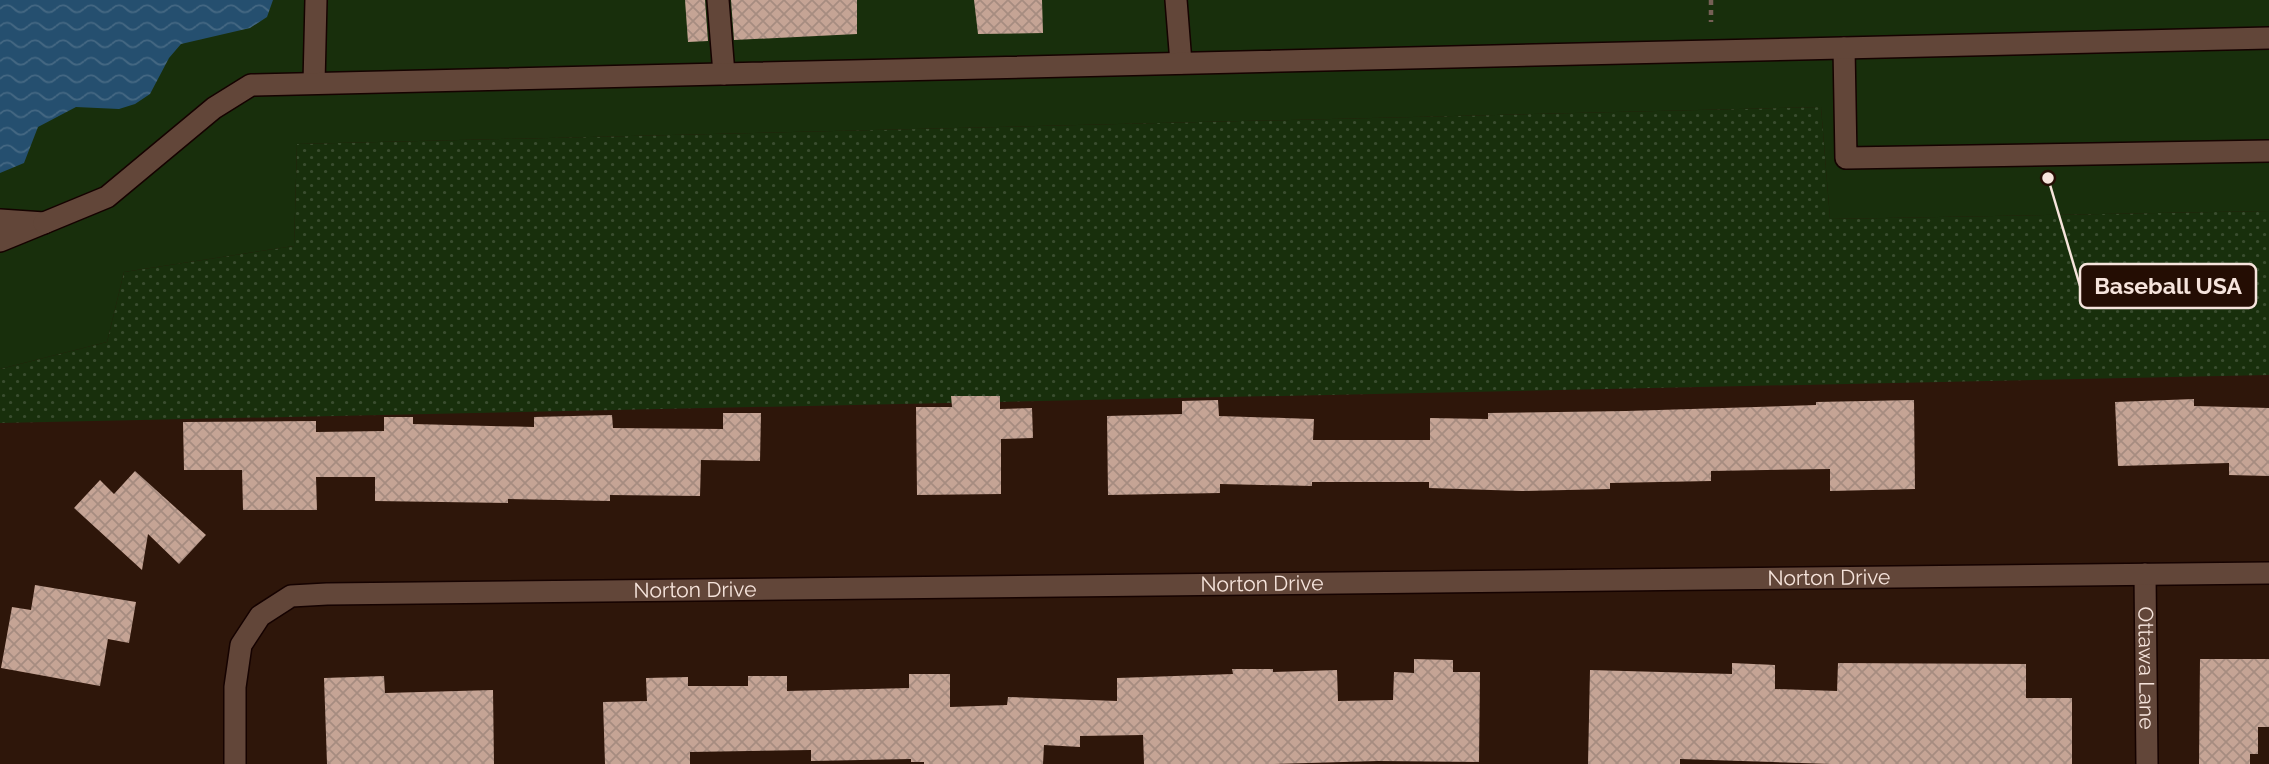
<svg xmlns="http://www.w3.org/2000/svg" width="2269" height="764" font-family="Raleway,sans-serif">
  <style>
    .green { fill: url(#green-dots) }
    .pitch { fill: #182f0c }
    .water { fill: url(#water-waves) }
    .building { fill: url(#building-cross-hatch) }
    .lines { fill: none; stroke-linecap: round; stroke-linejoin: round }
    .minor-casing { stroke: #150200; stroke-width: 24 }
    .path { stroke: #766056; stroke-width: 4.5; stroke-dasharray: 5 5; stroke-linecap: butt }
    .minor { stroke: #624639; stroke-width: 21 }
    .labels { text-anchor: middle; stroke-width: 7; stroke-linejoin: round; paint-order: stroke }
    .street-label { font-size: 21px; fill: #f6e4dc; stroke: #240d03 }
    .leader { fill: none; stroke: #f6e4dc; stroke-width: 2.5 }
    .callout-dot { fill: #f6e4dc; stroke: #240d03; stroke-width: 2.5 }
    .callout { fill: #240d03; stroke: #f6e4dc; stroke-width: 2.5 }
    .callout-label { font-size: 23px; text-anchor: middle; font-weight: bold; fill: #f6e4dc }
  </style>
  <defs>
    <pattern id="green-dots" width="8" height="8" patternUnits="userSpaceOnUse" patternTransform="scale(1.75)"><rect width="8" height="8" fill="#182f0c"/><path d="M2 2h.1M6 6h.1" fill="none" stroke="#3a4d2f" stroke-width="1.8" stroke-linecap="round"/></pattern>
    <pattern id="water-waves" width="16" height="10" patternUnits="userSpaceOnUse" patternTransform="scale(1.75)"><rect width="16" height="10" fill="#254f6f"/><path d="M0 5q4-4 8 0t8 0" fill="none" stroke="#456883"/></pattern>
    <pattern id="building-cross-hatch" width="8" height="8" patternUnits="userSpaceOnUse" patternTransform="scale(1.75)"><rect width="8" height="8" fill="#c5a495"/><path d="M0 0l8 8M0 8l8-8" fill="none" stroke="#a68c80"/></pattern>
  </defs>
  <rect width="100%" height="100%" fill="#2e160a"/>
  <path class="green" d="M1821,107L1830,219L2269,211V375L0,423V369L107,342L124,272L294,246L297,144Z"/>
  <path class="pitch" d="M0,0H2269V211L1830,219L1821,107L297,144L294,246L124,272L107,342L0,369Z"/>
  <path class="water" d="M0,0H273L267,17L250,28L181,44L169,58L150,94L135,104L119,109L76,107L38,127L24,163L0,173Z"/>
  <path class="building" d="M685,0H705L708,41L688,42Z
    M731,0H857V34L734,40Z
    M974,0H1042L1043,33L978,34Z
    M951,396H1000V409L1032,408L1033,438L1001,439V494L917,495L916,407H952Z
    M2194,399V406L2269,408V476L2229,475V463L2118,466L2115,402Z
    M1218,400L1219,416L1314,419L1313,440H1430V418L1488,419V413L1626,411L1816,405V402L1914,400L1915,489L1830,491V469L1711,471V481L1610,483V489L1522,491L1429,488V482H1312V486L1220,484V493L1108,495L1107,416L1182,414V401Z
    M723,413H761L760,461L701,460L700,496L610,495V501L508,499V503L375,501V477H316L317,510H243L242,470H184L183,422L316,421V432L384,431V417H413V424L534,427V417L612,415L613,428L723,429Z
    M135,471L206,535L179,564L148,534L142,570L74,508L100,480L114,494Z
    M35,585L136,602L129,643L108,639L100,686L1,668L12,607L31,610Z
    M1414,659L1453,660V672H1480L1479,762L1378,761L1274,764H1144L1143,735L1080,736V747L1044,745L1043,764H924V762H911V759L811,761V750L690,752V764H605L603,702L647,701L646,678L688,677V686H748V676H787V691L909,688V674H950V707L1007,705L1008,697L1117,701V678L1233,674L1232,669H1273V672L1337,670L1338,701L1393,700L1394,672L1414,673Z
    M2200,659H2269V727H2258V754H2250V764H2199Z
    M1732,663L1775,665V689L1837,691L1838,663L2026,664V698H2072V764H1831L1680,759V764H1588L1590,670L1732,674Z
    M384,676L385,693L493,690L494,764H327L324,678Z"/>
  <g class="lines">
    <g class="minor-casing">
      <g id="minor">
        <path d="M718,0L724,74"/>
        <path d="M1176,0L1181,63"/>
        <path d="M1844,48L1846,158L2269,151"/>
        <path d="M314,83L316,0"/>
        <path d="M0,220L44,223L0,241"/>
        <path d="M44,223L107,197L214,108L251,85L2269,38"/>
        <path id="s1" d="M2145,574L2147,764"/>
        <path id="s2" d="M235,764V687L241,645L260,616L291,596L327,594L2269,573"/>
      </g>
    </g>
    <path class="path" d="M1711,0V22"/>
    <use href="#minor" class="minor"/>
  </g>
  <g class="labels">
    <g class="street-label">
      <text dy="7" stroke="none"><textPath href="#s2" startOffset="1729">Norton Drive</textPath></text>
      <text dy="7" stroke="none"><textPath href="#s2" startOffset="1162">Norton Drive</textPath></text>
      <text dy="7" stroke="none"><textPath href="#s2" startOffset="595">Norton Drive</textPath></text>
      <text dy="7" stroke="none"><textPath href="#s1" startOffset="94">Ottawa Lane</textPath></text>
    </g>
  </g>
  <path class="leader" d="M2048 178L2080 286"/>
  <circle class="callout-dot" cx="2048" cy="178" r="7"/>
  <rect class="callout" x="2080" y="264" width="176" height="44" rx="7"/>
  <g class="callout-label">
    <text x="2168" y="294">Baseball USA</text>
  </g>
</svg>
